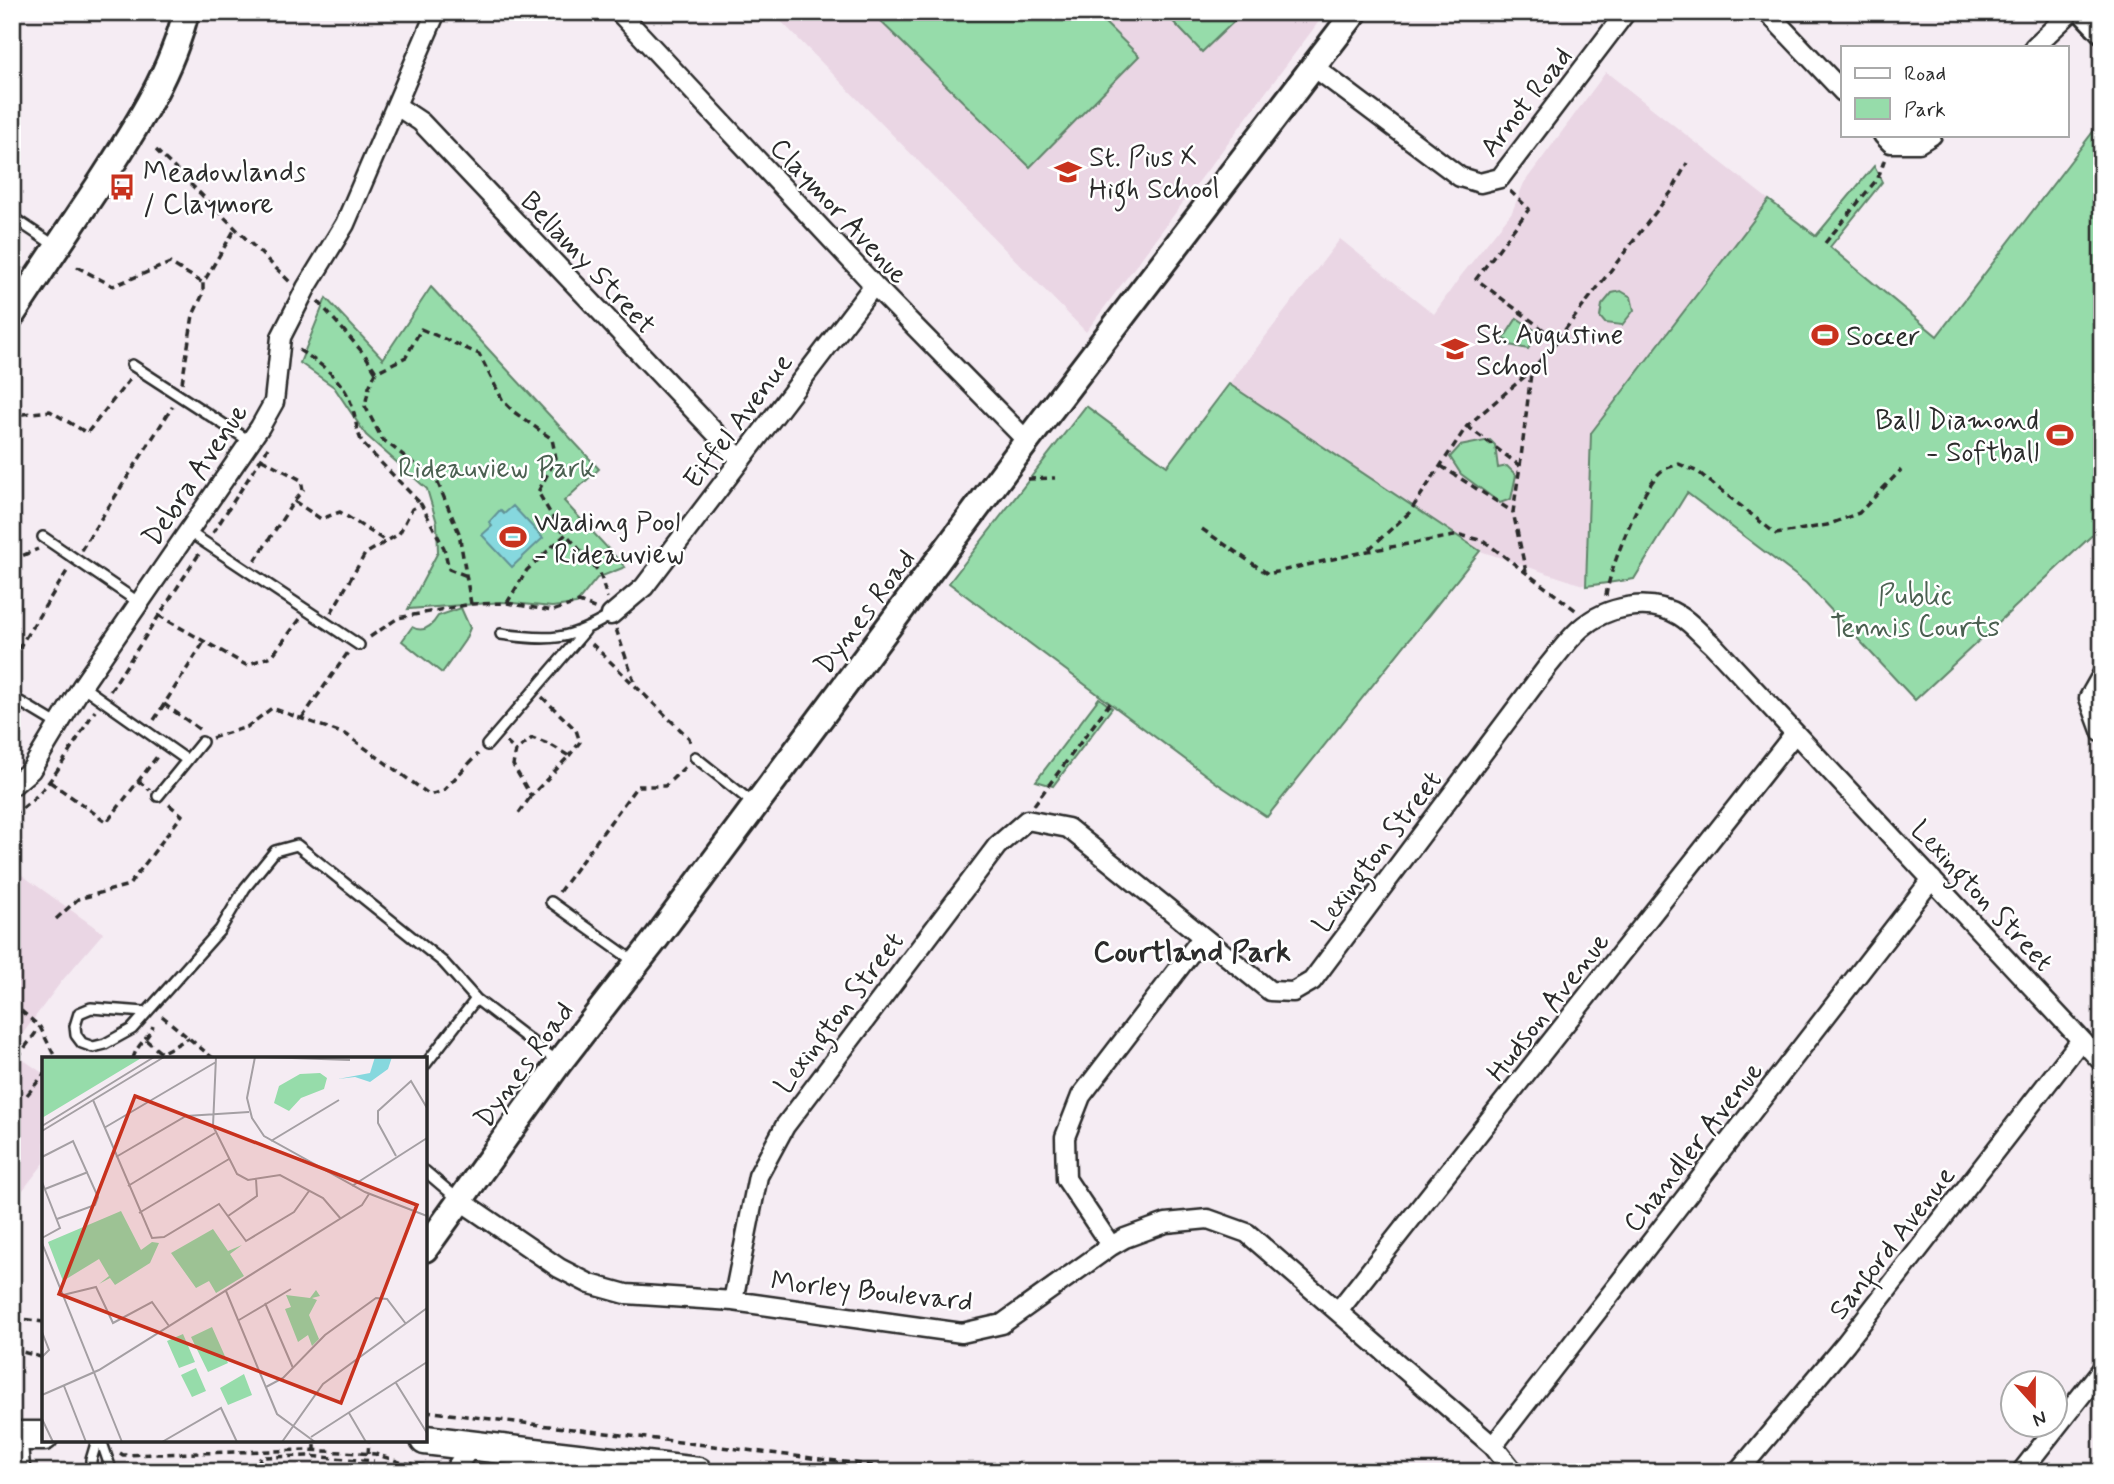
<svg xmlns="http://www.w3.org/2000/svg" width="2114" height="1484" font-family="Mynerve,sans-serif">
  <style>
    .built { fill: #ead6e4 }
    .green { fill: #96dcaa; stroke: #60846a; stroke-width: 2 }
    .water { fill: #86d8de; stroke: #629396; stroke-width: 2 }
    .lines { fill: none; stroke-linecap: round; stroke-linejoin: round }
    .lane-casing { stroke: #2b2b2b; stroke-width: 14 }
    .street-casing { stroke: #2b2b2b; stroke-width: 23 }
    .secondary-casing { stroke: #2b2b2b; stroke-width: 30 }
    .primary-casing { stroke: #2b2b2b; stroke-width: 33 }
    .path { stroke: #2b2b2b; stroke-width: 3.5; stroke-dasharray: 7 5; stroke-linecap: butt }
    .lane { stroke: #fff; stroke-width: 9 }
    .street { stroke: #fff; stroke-width: 18 }
    .secondary { stroke: #fff; stroke-width: 24 }
    .primary { stroke: #fff; stroke-width: 28 }
    .labels { text-anchor: middle; stroke-width: 5; stroke-linejoin: round; paint-order: stroke }
    .street-label { font-size: 28px; fill: #2b2b2b; stroke: #fff }
    .poi-label { font-size: 28px; fill: #2b2b2b; stroke: #fff; text-anchor: start }
    .park-label { font-size: 28px; fill: #4b6051; stroke: #fff }
    .neighbourhood-label { font-size: 30px; font-weight: bold; fill: #2b2b2b; stroke: #fff }
    .inset-road { fill: none; stroke: #a49fa3; stroke-width: 2 }
    .view { fill: #c8321e; fill-opacity: 0.15; stroke: #c8321e; stroke-width: 3.5 }
    .inset-edge { fill: none; stroke: #2b2b2b; stroke-width: 3.5 }
  </style>
  <rect width="100%" height="100%" fill="#f5ecf3"/>
  <filter id="ink" filterUnits="userSpaceOnUse"><feTurbulence type="fractalNoise" baseFrequency=".0143" numOctaves="2"/><feDisplacementMap in="SourceGraphic" scale="14" xChannelSelector="R" yChannelSelector="G"/><feConvolveMatrix kernelMatrix="1 2 1 2 8 2 1 2 1" color-interpolation-filters="sRGB"/></filter>
  <g filter="url(#ink)">
    <path class="built" d="M772,12H1326L1086,332Z
      M1606,72L1769,200L1591,433L1586,586L1480,551L1229,384L1340,239L1434,314L1460,277L1512,212L1524,183Z
      M12,868L103,933L61,982L12,1048Z
      M12,1052L44,1074V1163L12,1204Z"/>
    <path class="green" d="M871,12H1094L1139,56L1030,167Z
      M1164,12H1244L1202,52Z
      M2102,120V526L1915,700L1806,583L1687,493L1634,579L1586,586L1591,433L1769,200L1816,236L1874,166L1882,182L1830,247L1937,336Z
      M431,287L599,469L564,501L625,567L597,578L576,604L552,607L503,602L408,609L438,552L437,523L427,489L366,435L334,387L300,363L326,298L383,359Z
      M1621,291L1631,297L1634,310L1622,325L1605,323L1600,317L1602,305L1612,293Z
      M1517,318L1536,331V336L1528,349L1510,345L1504,338Z
      M1229,384L1480,551L1267,817L1218,784L949,583L1086,406L1167,466Z
      M1490,440L1495,445L1498,468L1507,466L1516,475L1511,499L1500,503L1461,474L1450,457L1460,446Z
      M461,608L470,628L465,640L442,673L402,641L412,627C424,634 432,626 438,616Z
      M1099,698L1112,708L1053,786L1036,781Z"/>
    <path class="water" d="M513,506L543,538L512,567L482,535L492,526L489,522L500,510L504,514Z"/>
    <g class="lines">
      <g class="lane-casing">
        <path id="lane" d="M12,217L57,247
          M132,365L251,442
          M189,532L359,645
          M43,537L138,602
          M501,634C549,641 569,641 611,615
          M82,686L187,760
          M12,697L57,724
          M487,745L585,631
          M695,757L754,804
          M158,796L202,742
          M551,902L635,962
          M145,1012L91,1008L79,1013L75,1026L76,1035L82,1043L93,1047L105,1044L132,1029L220,930L245,888L275,851L297,845L443,962L476,999L558,1062
          M425,1065L476,999
          M425,1171L459,1200
          M22,1439L25,1472
          M101,1440L112,1472
          M91,1472V1460L97,1440"/>
      </g>
      <g class="street-casing">
        <path id="street" d="M619,12L874,285L1027,441
          M1767,12L1843,92
          M2034,47L2071,12
          M1314,67L1460,177L1480,183L1500,178L1626,12
          M397,106L421,122L740,459
          M1883,135L1891,143H1919L1932,135
          M611,615L644,587L874,285
          M2102,675L2089,698L2102,733
          M12,786L31,770L82,686L260,427L274,402L281,337L306,288L345,224L436,12
          M461,1201L559,1268L590,1284L626,1294L733,1301L962,1333L1002,1324L1111,1246L1125,1238L1166,1223L1208,1219L1247,1233L1493,1446L1514,1472
          M1111,1246L1066,1179L1065,1137L1081,1096L1202,938
          M733,1301L758,1176L785,1126L997,846L1027,820L1068,828L1270,991L1293,992L1312,981L1548,666C1558,654 1568,640 1580,629C1606,606 1650,597 1680,616C1692,623 1702,636 1713,645L2102,1062
          M1339,1310L1795,733
          M1493,1446L1932,879
          M453,1472L472,1445
          M1738,1472L1846,1343L2081,1040
          M2021,1472L2102,1369"/>
      </g>
      <g class="secondary-casing">
        <path id="secondary" d="M2085,12L2102,30
          M12,315C42,270 72,225 102,180C136,127 171,74 186,12
          M425,1249L559,1063L655,940L1027,441L1355,12"/>
      </g>
      <g class="primary-casing">
        <path id="primary" d="M12,1436H44
          M425,1440L698,1472"/>
      </g>
      <path class="path" d="M156,150L291,283
        M1510,191L1529,209L1476,279L1557,340L1672,191L1687,163
        M1825,243L1878,178L1885,158
        M77,267L113,286L170,263L203,283
        M318,301L365,355L376,372
        M299,350C320,363 344,380 352,406C356,419 356,431 363,444L421,504
        M182,383L193,315L203,294V283L235,229
        M12,408L23,414L50,411L87,433L130,379
        M1467,426L1520,466
        M262,459L301,480L303,490L294,501
        M1441,466L1513,512
        M1028,479L1055,478
        M1202,529L1268,574L1368,551L1460,535L1484,541L1578,612
        M213,533L268,448
        M1369,549L1409,513L1467,426L1531,371L1557,341
        M81,550L173,406
        M12,560L38,549
        M255,561L294,501L321,519L340,512L387,542
        M1526,572L1513,512L1520,466L1531,373
        M1606,596C1609,570 1643,483 1663,470C1668,467 1674,466 1679,464L1698,472L1776,534L1827,525L1859,513L1901,470
        M507,603L527,570L566,534L600,573L607,598
        M471,604L459,533L437,481L382,439L365,406L369,387L376,372L406,357L421,329L479,354L503,401L514,412L552,439L556,458L538,492L556,523L566,534
        M331,613L365,554L399,534L412,509L421,504L444,548L449,569L467,576
        M158,615L246,665L272,656L300,619
        M616,629L635,684
        M370,637L398,618L471,604L507,603L552,611L579,602L597,609
        M592,644L689,738L691,745
        M12,659L69,568
        M110,691L199,554
        M542,697L576,730L580,742L569,756
        M164,704L199,729
        M302,718L349,651
        M154,720L204,642
        M212,738L247,727L272,708L347,735L430,795L444,790L478,754
        M506,742L516,751L513,765L531,796L569,756L551,745L532,738L516,751
        M138,781L150,790
        M50,782L107,822L159,754
        M1034,805L1110,703
        M519,813L531,796
        M12,815C51,793 70,747 95,711
        M559,892L637,786H665L686,766
        M56,919L78,899L129,885L182,815L167,803
        M12,1003L40,1027L56,1059
        M162,1016L214,1059
        M146,1040L161,1053
        M133,1059C137,1043 148,1040 153,1026
        M156,1059L161,1053L189,1038
        M12,1068L15,1061L40,1027
        M27,1095L44,1074
        M14,1318L44,1322
        M12,1349L44,1358
        M425,1411L927,1472
        M315,1451V1440
        M120,1453L123,1455L308,1450L375,1454L403,1463L439,1467
        M368,1454L369,1440
        M249,1472L256,1467L261,1457L307,1456L374,1461"/>
      <use href="#lane" class="lane"/>
      <use href="#street" class="street"/>
      <use href="#secondary" class="secondary"/>
      <use href="#primary" class="primary"/>
    </g>
  </g>
  <defs>
    <g id="school-bare" transform="scale(2.1)"><path d="M0-5L7-2L0 1L-7-2ZM-4 1L0 2.5L4 1V4Q0 6-4 4Z" fill="#c8321e" stroke="#fff" stroke-width="2.5" paint-order="stroke"/></g>
    <g id="bus-bare" transform="scale(2.1)"><path d="M-5-6H5V4H4V6H2V4H-2V6H-4V4H-5ZM-3.5-4V0h7V-4ZM-3.5 1.2v1.5H-2V1.2ZM2 1.2v1.5H3.5V1.2Z" fill="#c8321e" stroke="#fff" stroke-width="2.5" paint-order="stroke"/></g>
    <g id="stadium-bare" transform="scale(2.1)"><path d="M0-5a6.5 5 0 1 0 0 10a6.5 5 0 1 0 0-10ZM-3.5-1.8h7v3.6h-7Z" fill="#c8321e" stroke="#fff" stroke-width="2.5" paint-order="stroke"/></g>
  </defs>
  <g fill-rule="evenodd">
    <use href="#school-bare" x="1068" y="172"/>
    <use href="#bus-bare" x="122" y="187"/>
    <use href="#stadium-bare" x="1825" y="335"/>
    <use href="#school-bare" x="1455" y="349"/>
    <use href="#stadium-bare" x="2060" y="435"/>
    <use href="#stadium-bare" x="513" y="537"/>
  </g>
  <g class="labels">
    <g class="street-label">
      <text transform="translate(1525 101) rotate(-52)" y="10">Arnot Road</text>
      <text transform="translate(840 210) rotate(47)" y="10">Claymor Avenue</text>
      <text transform="translate(589 262) rotate(47)" y="10">Bellamy Street</text>
      <text transform="translate(737 420) rotate(-53)" y="10">Eiffel Avenue</text>
      <text transform="translate(194 474) rotate(-56)" y="10">Debra Avenue</text>
      <text transform="translate(864 611) rotate(-53)" y="10">Dynes Road</text>
      <text transform="translate(1376 851) rotate(-53)" y="10">Lexington Street</text>
      <text transform="translate(1983 895) rotate(47)" y="10">Lexington Street</text>
      <text transform="translate(1547 1006) rotate(-52)" y="10">Hudson Avenue</text>
      <text transform="translate(838 1012) rotate(-53)" y="10">Lexington Street</text>
      <text transform="translate(523 1064) rotate(-54)" y="10">Dynes Road</text>
      <text transform="translate(1692 1146) rotate(-52)" y="10">Chandler Avenue</text>
      <text transform="translate(1891 1242) rotate(-52)" y="10">Sanford Avenue</text>
      <text transform="translate(872 1290) rotate(6)" y="10">Morley Boulevard</text>
    </g>
    <g class="poi-label">
      <text x="1089" y="166">St. Pius X<tspan x="1089" dy="32">High School</tspan></text>
      <text x="143" y="181">Meadowlands<tspan x="143" dy="32">/ Claymore</tspan></text>
      <text x="1476" y="343">St. Augustine<tspan x="1476" dy="32">School</tspan></text>
      <text x="1846" y="345">Soccer</text>
      <text x="2039" y="429" text-anchor="end">Ball Diamond<tspan x="2039" dy="32">- Softball</tspan></text>
      <text x="534" y="531">Wading Pool<tspan x="534" dy="32">- Rideauview</tspan></text>
    </g>
    <g class="park-label">
      <text x="497" y="477">Rideauview Park</text>
      <text x="1915" y="604">Public<tspan x="1915" dy="32">Tennis Courts</tspan></text>
    </g>
    <g class="neighbourhood-label">
      <text x="1192" y="961">Courtland Park</text>
    </g>
  </g>
  <g transform="translate(42 1057)">
    <rect width="385" height="385" fill="#f5ecf3"/>
    <path d="M0,0H101L0,61ZM278,16L285,21L282,32L259,41L247,54L232,46L237,29L258,17ZM79,154L99,193L110,185L117,186L108,206L73,228L68,221L57,227L67,219L57,202L21,224L6,185ZM171,172L186,194L200,188L188,197L202,219L174,236L167,224L154,231L129,196ZM274,233L278,239L270,241L275,243L267,258L277,282L270,289L266,278L256,285L243,252L249,250L244,238L268,241ZM170,270L186,306L166,315L149,280ZM141,277L153,305L137,311L125,284ZM154,311L164,334L150,340L139,318ZM202,317L210,338L186,348L178,331Z" fill="#96dcaa"/>
    <path d="M333,0H350L346,12L328,25L313,20L296,22L328,16Z" fill="#86d8de"/>
    <path class="inset-road" d="M174,0L171,69L195,117L206,123L238,118L281,141L299,162M213,0L205,41L210,61L222,79L323,135L385,159M221,0L308,3M51,43L110,181L122,180L177,147L204,184L252,155L267,134M0,69L112,0M62,71L174,5M0,74L122,0M229,84L297,43M354,99L336,66V54L369,24L385,51M0,100L31,84L56,140L53,148L15,162M74,100L144,59L207,55M0,125L18,171L0,181M86,129L173,76M310,129L385,81M3,132L46,115M97,156L187,102M186,159L215,139L214,122M0,186L80,385M184,234L235,357L273,385M21,238L54,230L71,266L110,245L127,269M223,246L251,311M197,263L249,232M0,275L7,293L0,300M354,326L385,376M22,329L44,385M224,330L241,321L283,278L334,241L345,242L364,267M0,338L57,313L320,148L327,137M307,356L324,385M0,362L11,385M269,380L385,305M120,385L179,351L195,385M240,385L281,327L385,251"/>
    <path class="view" d="M93,39L375,148L299,346L17,237Z"/>
    <rect width="385" height="385" class="inset-edge"/>
  </g>
  <rect width="2114" height="1484" fill="none" stroke="#fff" stroke-width="42"/>
  <rect x="21" y="21" width="2072" height="1442" fill="none" stroke="#2b2b2b" stroke-width="2.5" filter="url(#ink)"/>
  <rect x="1841" y="46" width="228" height="91" fill="#ffffff" stroke="#aaaaaa" stroke-width="2"/>
  <rect x="1855" y="68" width="35" height="10" fill="#ffffff" stroke="#aaaaaa" stroke-width="2"/>
  <text x="1904" y="80" font-size="21" fill="#2b2b2b">Road</text>
  <rect x="1855" y="98" width="35" height="21" fill="#96dcaa" stroke="#aaaaaa" stroke-width="2"/>
  <text x="1904" y="116" font-size="21" fill="#2b2b2b">Park</text>
  <g transform="translate(2034 1404) rotate(159)"><circle r="33" fill="#ffffff" stroke="#aaaaaa" stroke-width="2"/>
  <path d="M0-5L12 26L0 18L-12 26Z" fill="#c8321e"/>
  <text y="-10" font-size="19" font-weight="bold" text-anchor="middle" fill="#2b2b2b">N</text>
  </g>
</svg>
